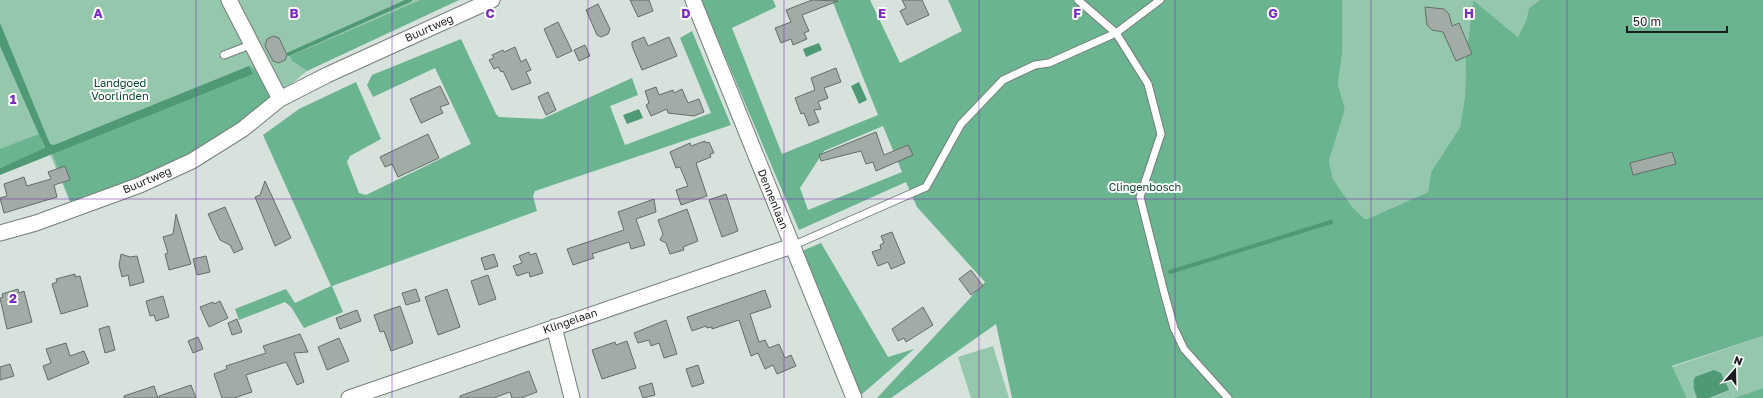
<svg xmlns="http://www.w3.org/2000/svg" width="1763" height="398" font-family="'Golos Text',sans-serif">
  <style>
    .green { fill: #95c7ac }
    .forest { fill: #6ab48f; fill-rule: evenodd }
    .water { fill: #509975 }
    .lines { fill: none; stroke-linecap: round; stroke-linejoin: round }
    .stream { stroke: #509975; stroke-width: 4 }
    .building { fill: #a1aca6; stroke: #646e68 }
    .service-casing { stroke: #747e78; stroke-width: 9 }
    .minor-casing { stroke: #747e78; stroke-width: 17 }
    .service { stroke: #fff; stroke-width: 7 }
    .minor { stroke: #fff; stroke-width: 15 }
    .grid { fill: none; stroke: #7b2cbf; stroke-width: 1; stroke-opacity: 0.55 }
    .labels { text-anchor: middle; stroke-width: 4; stroke-linejoin: round; paint-order: stroke }
    .street-label { font-size: 11px; fill: #1a1e1c; stroke: #fff }
    .park-label { font-size: 11px; fill: #09472e; stroke: #fff }
    .grid-label { font-size: 13px; text-anchor: middle; font-weight: bold; fill: #7b2cbf; stroke: #fff; stroke-width: 4; stroke-linejoin: round; paint-order: stroke }
  </style>
  <rect width="100%" height="100%" fill="#d7e2dc"/>
  <path class="green" d="M0,0H420L290,56L292,61L307,71L270,102L71,204L41,133L0,151Z
    M1342,0H1540L1529,8L1526,21L1518,37L1473,0L1466,57L1465,96L1460,127L1431,172L1428,192L1367,219H1365L1353,208L1333,179L1329,161L1345,109L1338,84L1342,55Z
    M1763,336V388L1733,398H1709L1729,390L1693,383L1697,398H1687L1672,367Z
    M993,346L1009,398H971L958,357Z"/>
  <path class="forest" d="M420,0H459L307,71L292,61L290,56Z
    M701,0H773L776,7L732,28L782,154L878,115L832,0H870L900,63L962,31L948,0H1342V55L1338,84L1345,109L1329,161L1333,179L1353,208L1365,219H1367L1428,192L1431,172L1460,127L1465,96L1466,57L1473,0L1518,37L1526,21L1529,8L1540,0H1763V336L1672,366L1687,398H1012L996,324L891,398H877L985,282L917,207L906,182L799,230ZM883,126L902,172L808,210L800,188L824,151Z
    M692,31L731,125L535,191L533,196L537,211L332,286L343,312L304,328L291,307L285,302L239,320L235,309L286,289L295,303L331,286L263,135L299,109L356,82L381,139L350,156L347,162L359,193L366,195L471,144L435,68L373,97L367,85L372,75L461,39L496,114L499,117L542,119L632,78L638,95L610,106L625,145L711,113L680,38Z
    M249,66L258,70L267,87L271,100L221,138L170,166L71,204L52,153L253,74Z
    M39,134L45,149L0,168V149Z
    M821,243L888,357L914,349L861,395L802,251Z
    M1763,388V398H1733Z"/>
  <path class="water" d="M0,23L50,144L54,145L249,66L253,74L0,175V168L45,148L0,46Z
    M819,43L822,50L806,57L803,49Z
    M859,82L867,100L859,104L851,86Z
    M639,109L643,118L627,124L623,115Z
    M1714,370L1721,373L1729,390L1709,398H1697C1694,390 1692,385 1695,377Z"/>
  <g class="lines">
    <path class="stream" d="M289,54L410,0
      M1170,272L1331,222"/>
  </g>
  <path class="building" d="M630,0H649L653,11L638,17Z
    M812,0L838,1L802,15L809,31L804,33L807,39L793,45L791,39L781,43L775,28L791,22L786,10Z
    M902,0H922L929,15L907,25L900,11L906,8Z
    M598,4L610,29L608,34L601,37L597,35L586,10Z
    M1425,7L1444,9L1449,14L1452,26L1459,23L1472,54L1456,61L1443,32L1432,30L1427,25Z
    M558,22L572,51L557,58L544,29Z
    M273,36L279,38L287,55L285,60L279,63L273,61L265,46L267,39Z
    M644,37L648,46L669,37L677,56L642,70L632,46V42Z
    M585,45L590,56L579,61L574,50Z
    M515,47L521,62L526,59L531,70L526,72L531,83L512,90L503,71L501,72L498,67L494,69L489,60L494,58L492,55L503,50L504,52Z
    M836,68L841,82L824,88L828,98L818,102L821,109L814,110L819,122L809,126L804,113L801,114L795,98L815,90L811,78Z
    M440,86L449,104L440,107L443,113L421,123L410,99Z
    M656,87L659,95L673,90L674,93L682,89L688,103L699,99L704,112L694,116L668,113L667,109L651,116L646,105L649,103L645,91Z
    M548,92L556,110L546,115L538,97Z
    M876,132L884,155L908,145L913,155L876,171L873,162L866,164L861,151L821,161L819,155Z
    M428,134L439,158L398,177L392,164L385,167L380,157Z
    M705,141L706,143L709,142L714,153L710,154L711,157L696,163L707,196L681,205L676,190L688,186L680,167L676,168L670,152L690,143L691,146Z
    M1672,152L1676,164L1633,175L1630,163Z
    M65,166L70,180L54,185L57,197L4,213L0,198L7,196L4,184L24,177L27,186L51,179L48,172Z
    M265,181L291,238L275,246L255,197L260,195Z
    M726,194L738,231L722,237L709,200Z
    M654,199L656,212L636,219L645,245L631,249L629,242L592,254L594,258L573,265L567,249L624,230L618,212Z
    M225,207L243,249L234,253L230,245L220,240L208,214Z
    M687,209L698,241L683,247L684,250L670,254L666,243L660,240L663,234L658,220Z
    M176,214L191,264L169,270L165,254L168,253L163,237L173,234Z
    M892,232L905,263L891,269L888,262L878,266L872,252L881,249L880,245L884,243L881,236Z
    M529,252L530,255L536,253L543,273L530,277L529,272L517,276L513,266L522,263L519,256Z
    M121,254L130,257L137,256L144,282L130,286L128,275L122,277L119,265Z
    M494,254L498,266L485,270L481,258Z
    M206,256L210,272L197,275L193,259Z
    M971,270L983,286L971,295L959,279Z
    M75,274V277L80,276L88,306L61,314L52,284L57,282L56,279Z
    M488,275L496,299L479,305L471,281Z
    M18,289L19,293L24,291L32,322L7,329L0,298L3,297L2,294Z
    M416,289L420,301L406,305L402,293Z
    M447,289L460,327L438,335L425,297Z
    M765,290L771,307L750,314L759,342L765,340L769,348L779,344L785,358L791,355L796,366L777,374L773,365L765,369L758,353L751,356L739,320L712,329V327L707,328L706,326L692,331L687,317Z
    M163,296L169,317L156,321L154,315L150,316L146,301Z
    M220,301L228,318L209,327L200,307L213,302L214,304Z
    M400,306L413,343L391,351L384,331L380,332L374,315Z
    M923,307L933,325L906,342L904,338L898,341L892,329Z
    M357,310L361,321L340,329L336,318Z
    M237,319L242,332L232,335L228,323Z
    M666,320L677,354L664,358L659,343L651,346L649,340L638,343L634,333Z
    M109,326L115,350L105,353L99,329Z
    M300,334L308,352L294,353L304,382L297,385L286,362L246,375L252,392L234,398H222L214,374L227,369L226,366L266,353L263,346Z
    M198,337L203,349L193,353L188,341Z
    M339,338L349,361L327,370L318,347Z
    M627,341L636,368L602,379L592,350L615,342L616,345Z
    M66,343L70,356L84,351L89,363L48,380L43,366L51,363L46,349Z
    M10,364L14,376L0,380V367Z
    M698,365L704,383L692,387L686,369Z
    M529,371L537,392L521,398H512L510,392L494,398H460V396Z
    M652,383L655,395L643,398L639,387Z
    M191,385L196,398H159V396Z
    M154,386L158,398H124V396Z"/>
  <g class="lines">
    <g class="service-casing">
      <path id="service" d="M1078,0L1116,33L1148,84L1161,134L1140,197L1164,292L1174,328L1184,349L1228,398
        M224,55L253,44
        M792,246L926,187L961,124L1003,80L1035,65L1049,63L1116,33L1160,0"/>
    </g>
    <g class="minor-casing">
      <path id="minor" d="M229,0L280,99
        M693,0L854,398
        M0,233L36,223L140,185L192,161L243,129L280,99L327,75L492,0
        M554,327L572,398
        M349,398L792,246"/>
    </g>
    <use href="#service" class="service"/>
    <use href="#minor" class="minor"/>
  </g>
  <path class="grid" d="M196,0V398M392,0V398M588,0V398M784,0V398M979,0V398M1175,0V398M1371,0V398M1567,0V398M0,199H1763"/>
  <g class="labels">
    <g class="street-label">
      <text transform="translate(429 28) rotate(-24)" y="4">Buurtweg</text>
      <text transform="translate(147 180) rotate(-23)" y="4">Buurtweg</text>
      <text transform="translate(773 199) rotate(68)" y="4">Dennenlaan</text>
      <text transform="translate(570 321) rotate(-19)" y="4">Klingelaan</text>
    </g>
    <g class="park-label">
      <text x="120" y="87">Landgoed<tspan x="120" dy="13">Voorlinden</tspan></text>
      <text x="1145" y="191">Clingenbosch</text>
    </g>
  </g>
  <g class="grid-label">
    <text x="98" y="18">A</text>
    <text x="294" y="18">B</text>
    <text x="490" y="18">C</text>
    <text x="686" y="18">D</text>
    <text x="882" y="18">E</text>
    <text x="1077" y="18">F</text>
    <text x="1273" y="18">G</text>
    <text x="1469" y="18">H</text>
    <text x="13" y="104">1</text>
    <text x="13" y="303">2</text>
  </g>
  <g transform="translate(1735 370) rotate(20)" stroke="#ffffff" stroke-width="3" paint-order="stroke">
  <path d="M0-3L7 15L0 10L-7 15Z" fill="#1a1e1c"/>
  <text y="-6" font-size="11" font-weight="bold" text-anchor="middle" fill="#1a1e1c">N</text>
  </g>
  <path d="M1627 26v6h100v-6" fill="none" stroke="#1a1e1c" stroke-width="2"/>
  <text x="1633" y="26" font-size="12" fill="#1a1e1c" stroke="#ffffff" stroke-width="3" paint-order="stroke">50 m</text>
</svg>
